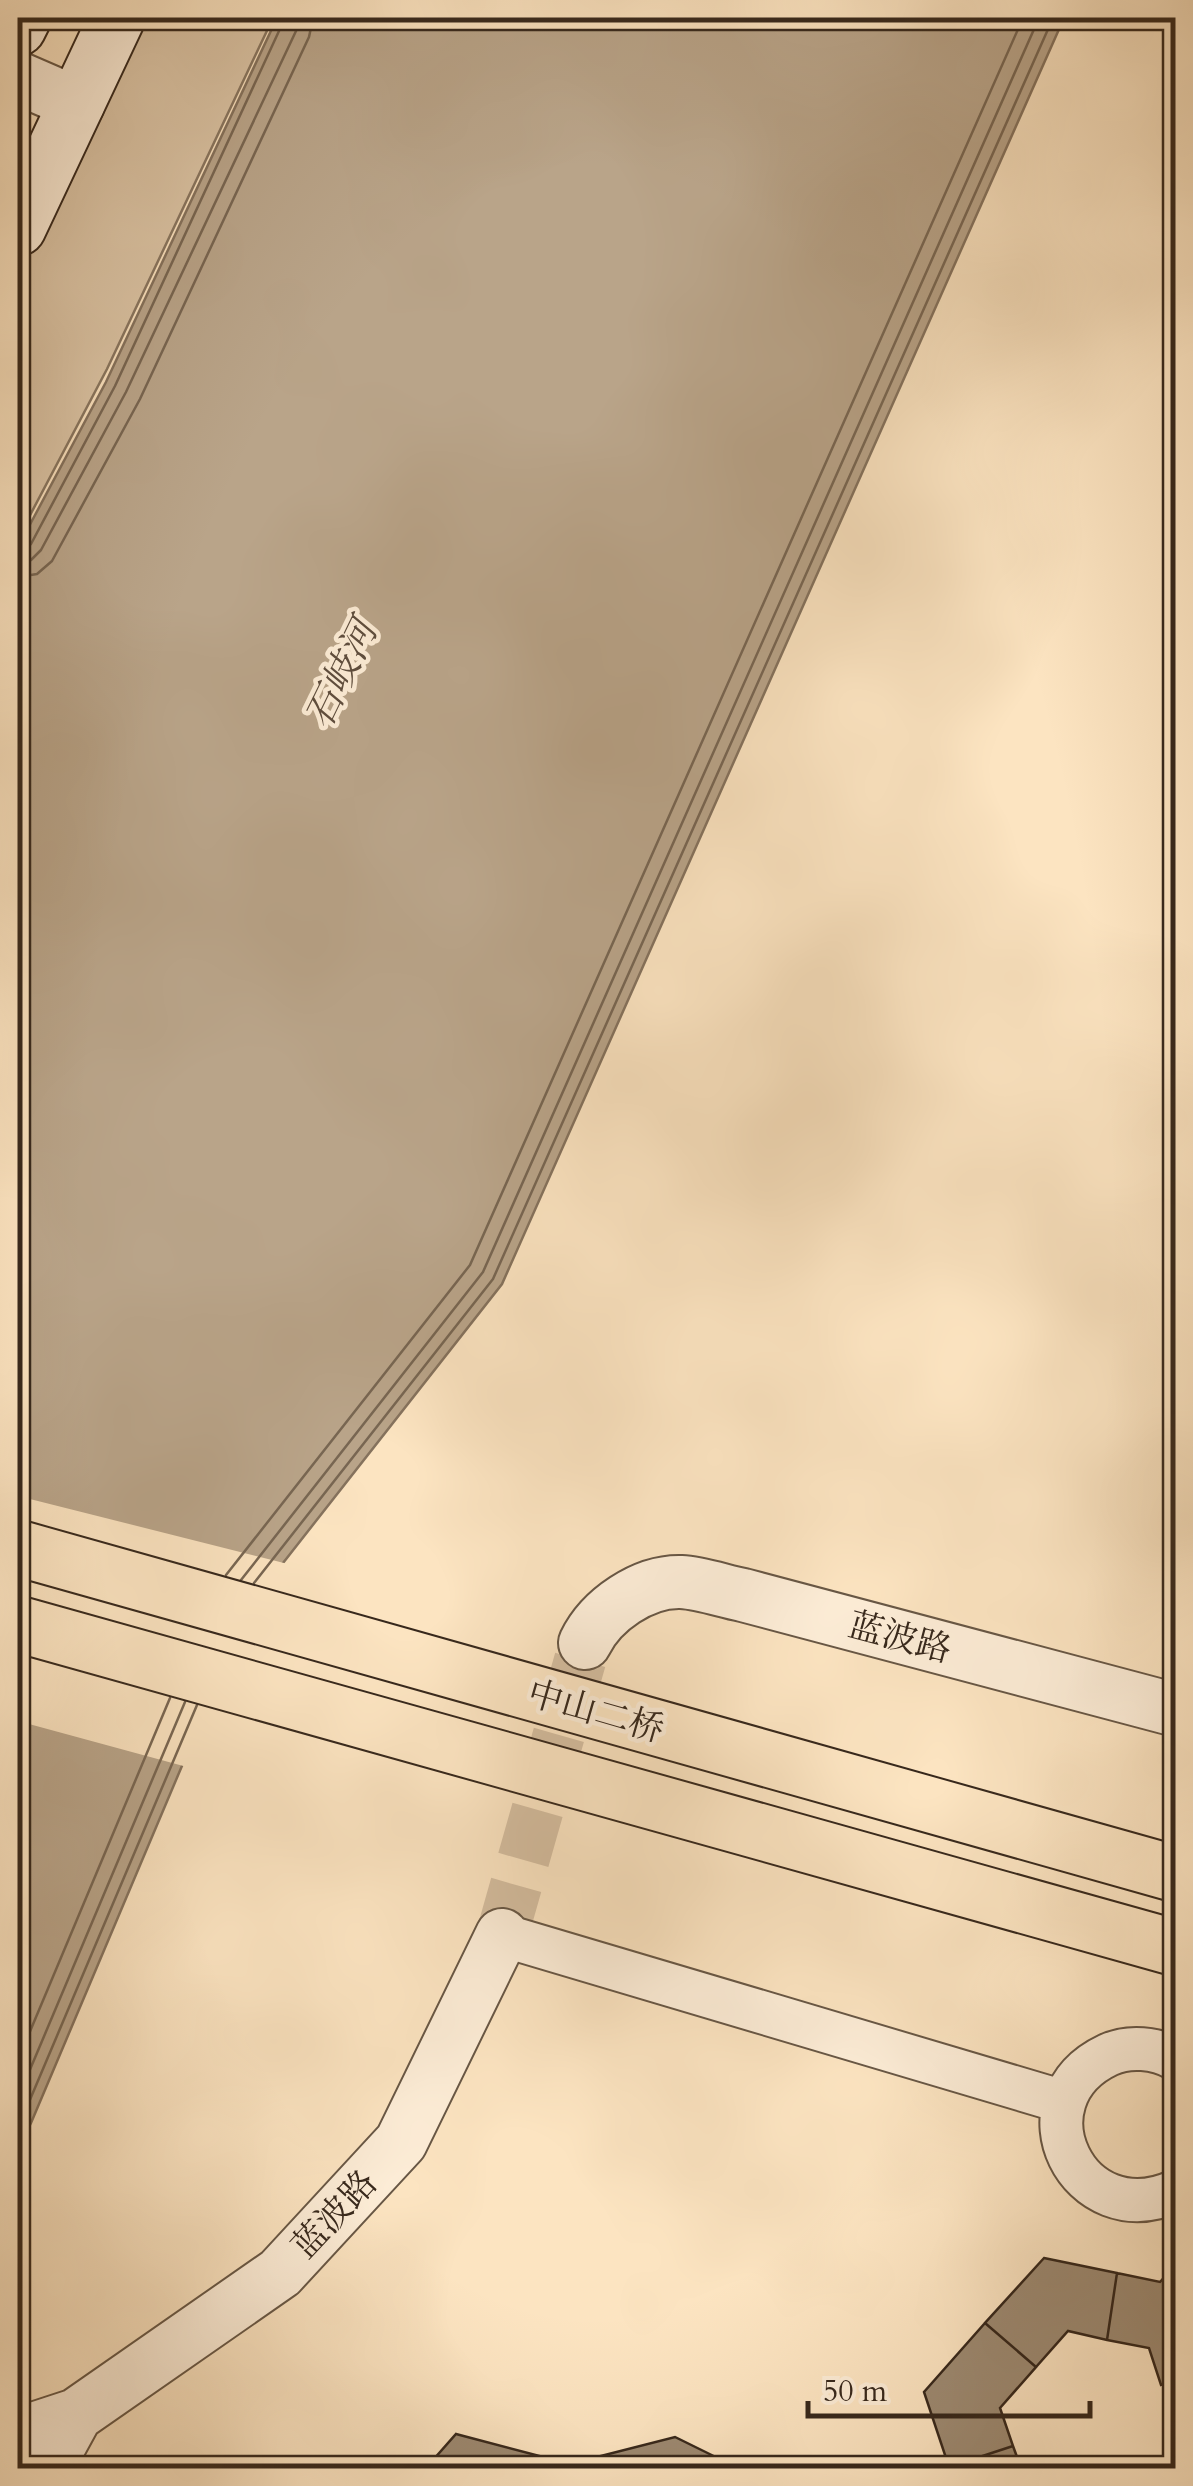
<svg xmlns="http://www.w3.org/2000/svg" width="1193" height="2486" font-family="Cardo,'Noto Serif SC',serif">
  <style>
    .green { fill: #dbc4a5; stroke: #897660; stroke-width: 2.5 }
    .water { fill: #b9a489; stroke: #85725d; stroke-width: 2.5 }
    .pier { fill: #fce4c1 }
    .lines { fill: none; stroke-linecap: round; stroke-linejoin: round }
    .shore { stroke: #786652; stroke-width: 2.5 }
    .building { fill: #9d8a72; stroke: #37281c; stroke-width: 2.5 }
    .tertiary-tunnel { stroke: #d5bea0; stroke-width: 52; stroke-dasharray: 52 26; stroke-linecap: butt }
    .minor-casing { stroke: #685745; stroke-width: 46 }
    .tertiary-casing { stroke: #685745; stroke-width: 56 }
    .secondary-casing { stroke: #37281c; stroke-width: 59 }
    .minor { stroke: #fdedd7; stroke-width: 42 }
    .tertiary { stroke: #fdedd7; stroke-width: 52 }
    .secondary { stroke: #fdedd7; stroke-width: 55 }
    .trunk-bridge-casing { stroke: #37281c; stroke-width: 59; stroke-linecap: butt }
    .trunk-bridge { stroke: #fce4c1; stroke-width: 55 }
    .labels { text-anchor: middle; stroke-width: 9; stroke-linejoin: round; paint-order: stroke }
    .street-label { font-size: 35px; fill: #37281c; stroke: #fdedd7 }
    .water-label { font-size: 38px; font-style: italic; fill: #5e4d3d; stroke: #fdedd7 }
  </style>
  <rect width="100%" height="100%" fill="#fce4c1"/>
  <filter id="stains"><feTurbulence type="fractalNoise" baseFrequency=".002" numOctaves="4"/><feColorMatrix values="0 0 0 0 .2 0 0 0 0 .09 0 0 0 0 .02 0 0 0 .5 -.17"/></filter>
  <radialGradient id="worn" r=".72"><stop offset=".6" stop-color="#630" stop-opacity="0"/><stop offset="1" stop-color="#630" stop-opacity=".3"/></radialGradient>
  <path class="green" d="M131,18H273L107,369L18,538V253Z"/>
  <path class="water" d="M277,18H1064L502,1284L250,1605L31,2123L18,2148V547L106,382Z"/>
  <path class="pier" d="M18,1496L288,1564L254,1607L187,1767L18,1721Z"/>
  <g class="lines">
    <path class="shore" d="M18,550L31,544L115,386L285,18
      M18,562L31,560L41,550L126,392L296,31L298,18
      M18,577L37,574L52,561L140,399L309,37L313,18
      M226,1575L470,1265L1023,18
      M241,1580L483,1272L1039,18
      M254,1583L493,1279L1053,18
      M18,2060L170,1698
      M18,2098L185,1702
      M18,2128L197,1705"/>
  </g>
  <path class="building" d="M1044,2258L1117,2273L1107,2340L1068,2331L1036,2367L985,2323Z
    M1176,2264V2380L1161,2385L1149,2348L1107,2340L1117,2273L1160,2282Z
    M985,2323L1036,2367L1000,2408L1013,2446L949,2467L924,2392Z
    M456,2434L547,2458H593L675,2437L738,2468H426Z
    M1013,2446L1021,2468H949V2467Z"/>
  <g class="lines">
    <path class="tertiary-tunnel" d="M502,1935L585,1643"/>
    <g class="minor-casing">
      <path id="minor" d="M502,1935L1064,2102
        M1176,2059C1156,2048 1129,2045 1108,2055C1013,2100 1077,2236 1176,2191"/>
    </g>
    <g class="tertiary-casing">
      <path id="tertiary" d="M18,78L78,104
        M585,1643C601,1610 643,1581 681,1582C701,1583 723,1591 743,1595L1176,1710
        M76,2415L280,2273L401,2142L502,1935
        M18,2434L76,2415L47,2468"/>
    </g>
    <g class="secondary-casing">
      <path id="secondary" d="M18,28L23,18
        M18,228L117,18"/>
    </g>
    <use href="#minor" class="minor"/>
    <use href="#tertiary" class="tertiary"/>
    <use href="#secondary" class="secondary"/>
    <g class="trunk-bridge-casing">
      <path id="trunk-bridge" d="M18,1548L1176,1874
        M18,1624L1176,1948"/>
    </g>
    <use href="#trunk-bridge" class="trunk-bridge"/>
  </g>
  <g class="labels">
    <g class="street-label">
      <text transform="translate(900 1637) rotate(15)" y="12">蓝波路</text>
      <text transform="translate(596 1711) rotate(16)" y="12">中山二桥</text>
      <text transform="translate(334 2214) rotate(-47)" y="12">蓝波路</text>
    </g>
    <g class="water-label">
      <text transform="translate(341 674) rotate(-64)" y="13">石岐河</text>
    </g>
  </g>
  <rect width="1193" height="2486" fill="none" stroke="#fce4c1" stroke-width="60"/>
  <rect x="20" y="20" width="1153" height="2446" fill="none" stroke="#37281c" stroke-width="5"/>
  <rect x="30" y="30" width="1133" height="2426" fill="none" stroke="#37281c" stroke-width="2.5"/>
  <path d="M808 2401v15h282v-15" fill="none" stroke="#37281c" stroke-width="5"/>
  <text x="823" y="2401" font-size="30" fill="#37281c" stroke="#fdedd7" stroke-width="8" paint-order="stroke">50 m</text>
  <rect width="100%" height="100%" filter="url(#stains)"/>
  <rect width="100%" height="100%" fill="url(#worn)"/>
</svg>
